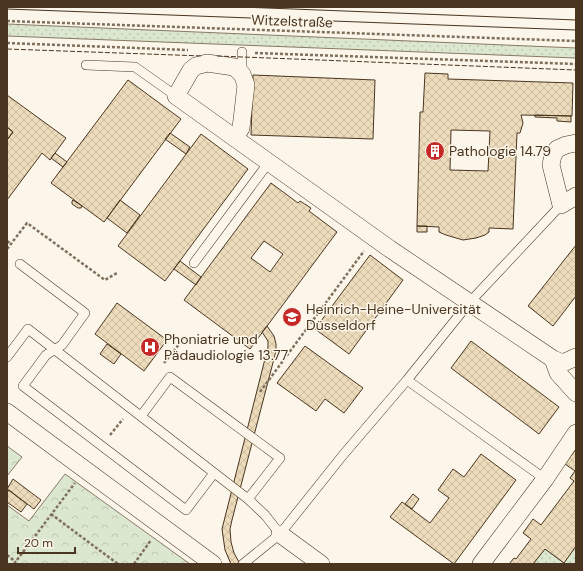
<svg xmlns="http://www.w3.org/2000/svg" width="583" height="571" font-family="'DM Sans',sans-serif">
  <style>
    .grass { fill: url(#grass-dots); stroke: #887966 }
    .park { fill: url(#park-crowns); stroke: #887966 }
    .building { fill: url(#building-cross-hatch); stroke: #4a3520; fill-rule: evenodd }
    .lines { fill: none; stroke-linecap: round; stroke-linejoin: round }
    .service-casing { stroke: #4a3520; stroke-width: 10 }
    .minor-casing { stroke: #4a3520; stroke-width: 18 }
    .path { stroke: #7f6f5c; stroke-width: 2.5; stroke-dasharray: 3 2; stroke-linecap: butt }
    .service { stroke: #fbf6e9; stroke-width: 9 }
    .minor { stroke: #fbf6e9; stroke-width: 17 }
    .tram { stroke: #4a3520; stroke-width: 1 }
    .fence { stroke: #4a3520; stroke-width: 1; stroke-dasharray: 5 2; stroke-linecap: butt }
    .labels { text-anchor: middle; stroke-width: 3; stroke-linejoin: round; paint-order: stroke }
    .street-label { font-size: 14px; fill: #4a3520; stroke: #fbf6e9 }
    .poi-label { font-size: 14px; fill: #4a3520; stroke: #fbf6e9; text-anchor: start }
  </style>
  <defs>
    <pattern id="grass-dots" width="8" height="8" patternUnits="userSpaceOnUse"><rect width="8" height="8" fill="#dce7d0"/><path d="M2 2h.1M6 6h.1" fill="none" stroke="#bec7b2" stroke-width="1.8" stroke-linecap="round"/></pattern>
    <pattern id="park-crowns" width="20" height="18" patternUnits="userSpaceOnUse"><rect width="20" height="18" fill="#dce7d0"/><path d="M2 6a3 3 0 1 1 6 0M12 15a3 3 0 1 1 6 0" fill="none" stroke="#bec7b2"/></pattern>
    <pattern id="building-cross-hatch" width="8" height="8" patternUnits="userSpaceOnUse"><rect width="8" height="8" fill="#ecdcbc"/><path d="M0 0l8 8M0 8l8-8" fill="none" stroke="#ccbda1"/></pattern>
  </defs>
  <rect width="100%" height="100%" fill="#fbf6e9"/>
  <path class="grass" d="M7,24L576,48V58L7,36Z
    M576,546V564H533L545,549L564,563Z"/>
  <path class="park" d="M7,446L22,457L7,476Z
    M65,474L190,564H7V505L29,521Z"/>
  <path class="building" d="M425,73L448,74V79L573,83L572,116L521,115L523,123L520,133H517L513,229L489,228V232L485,235L476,238L463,240L446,235L439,232V227L417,226L420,112H423ZM451,130L490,131L488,171L450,170Z
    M253,75L375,80L373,139L251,135Z
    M128,80L181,119L104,222L51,183Z
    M7,95L66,138L50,160L42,153L7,200V140L13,132L7,127Z
    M535,115L571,116V122L557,121V118L535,117Z
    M7,127L13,132L7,140Z
    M170,133L190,147L186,154L165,139Z
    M201,134L248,169L165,281L118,246Z
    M55,153L67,162L63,167L51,158Z
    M271,183L298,203L300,201L311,208L309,211L337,232L250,349L184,300ZM264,241L283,254L270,272L251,258Z
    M73,200L82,206L81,208H78L72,204V201Z
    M120,200L140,215L127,233L107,218Z
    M417,226H427V232H417Z
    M576,245V296L553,326L528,306Z
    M370,255L403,280L349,354L315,329Z
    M180,261L201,277L196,285L174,269Z
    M117,303L167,340L144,371L95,334Z
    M267,326L274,336L276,344V351L232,520L230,529L231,542L234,553L240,564H231L225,550L222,529L268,347V341L262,332Z
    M471,341L559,407L539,434L451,368Z
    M107,344L121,354L114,364L100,354Z
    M305,346L363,388L344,413L325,399L316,411L277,383Z
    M576,449V546L564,563L545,549L533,564H509L514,558L516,559L531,539L523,533L533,519L541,525L574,481L570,478L575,471L565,464Z
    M481,454L516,480L454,564L390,517L402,502L430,523L449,498L438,490L453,469L464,477Z
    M13,479L41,500L34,509L7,489Z
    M9,490L27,504L21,512L7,502V493Z
    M413,494L419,499L412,509L405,504Z"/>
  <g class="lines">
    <g class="service-casing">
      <path id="service" d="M242,52V74
        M86,65L135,67L176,96
        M194,263L269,162
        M20,264L85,313L62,345L46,355L23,386L186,510L214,473
        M7,357L28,329L248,499L280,458L170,377L141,416
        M407,380L545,479
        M248,499L265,515L280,534
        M243,564L280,534L343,455L407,380L469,303L561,205"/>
    </g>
    <g class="minor-casing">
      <path id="minor" d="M235,138L241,128L246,85L242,74L234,67L207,63L196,66L191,70L176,96L390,249L553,359L563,363L576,357
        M576,143L566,145L557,149L553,155L551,165L561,205L576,196
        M553,359L558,373L576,393
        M7,412L213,564
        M280,534L321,564
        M481,564L545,479L576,433"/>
    </g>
    <path class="path" d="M7,21L576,41
      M7,43L188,50
      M255,53L576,64
      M7,241L11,244
      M7,249L27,223L105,280L117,273
      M164,363L184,338
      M260,392L364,251
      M110,435L123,419
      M51,514L118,564
      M7,555L16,562
      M14,564L75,483
      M134,564L151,540"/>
    <use href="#service" class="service"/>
    <use href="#minor" class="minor"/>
    <path class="tram" d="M241,7L576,20
      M7,9L576,30"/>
    <path class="fence" d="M7,49L203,56
      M217,56L576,70"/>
  </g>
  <defs>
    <g id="building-disc" transform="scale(1)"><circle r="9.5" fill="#c62828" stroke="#fbf6e9"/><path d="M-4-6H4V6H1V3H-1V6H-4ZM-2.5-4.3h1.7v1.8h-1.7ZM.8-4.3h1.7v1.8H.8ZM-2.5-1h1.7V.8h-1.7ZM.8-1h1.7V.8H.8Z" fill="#fff"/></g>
    <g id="university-disc" transform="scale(1)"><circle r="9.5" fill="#c62828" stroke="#fbf6e9"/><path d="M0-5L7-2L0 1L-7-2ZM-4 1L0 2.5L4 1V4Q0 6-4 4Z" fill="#fff"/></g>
    <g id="hospital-disc" transform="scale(1)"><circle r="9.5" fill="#c62828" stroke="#fbf6e9"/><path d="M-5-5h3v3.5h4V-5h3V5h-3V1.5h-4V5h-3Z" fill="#fff"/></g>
  </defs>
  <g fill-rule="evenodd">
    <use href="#building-disc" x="435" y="151"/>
    <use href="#university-disc" x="292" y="317"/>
    <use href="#hospital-disc" x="150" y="347"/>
  </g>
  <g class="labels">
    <g class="street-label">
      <text transform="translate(292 21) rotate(2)" y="5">Witzelstraße</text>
    </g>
    <g class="poi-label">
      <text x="449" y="156">Pathologie 14.79</text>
      <text x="306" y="314">Heinrich-Heine-Universität<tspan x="306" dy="16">Düsseldorf</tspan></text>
      <text x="164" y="344">Phoniatrie und<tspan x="164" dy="16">Pädaudiologie 13.77</tspan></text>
    </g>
  </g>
  <rect width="583" height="571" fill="none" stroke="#4a3520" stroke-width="16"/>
  <path d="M18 547v6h57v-6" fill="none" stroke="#4a3520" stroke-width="2"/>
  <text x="24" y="547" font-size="12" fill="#4a3520" stroke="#fbf6e9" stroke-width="3" paint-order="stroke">20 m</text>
</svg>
